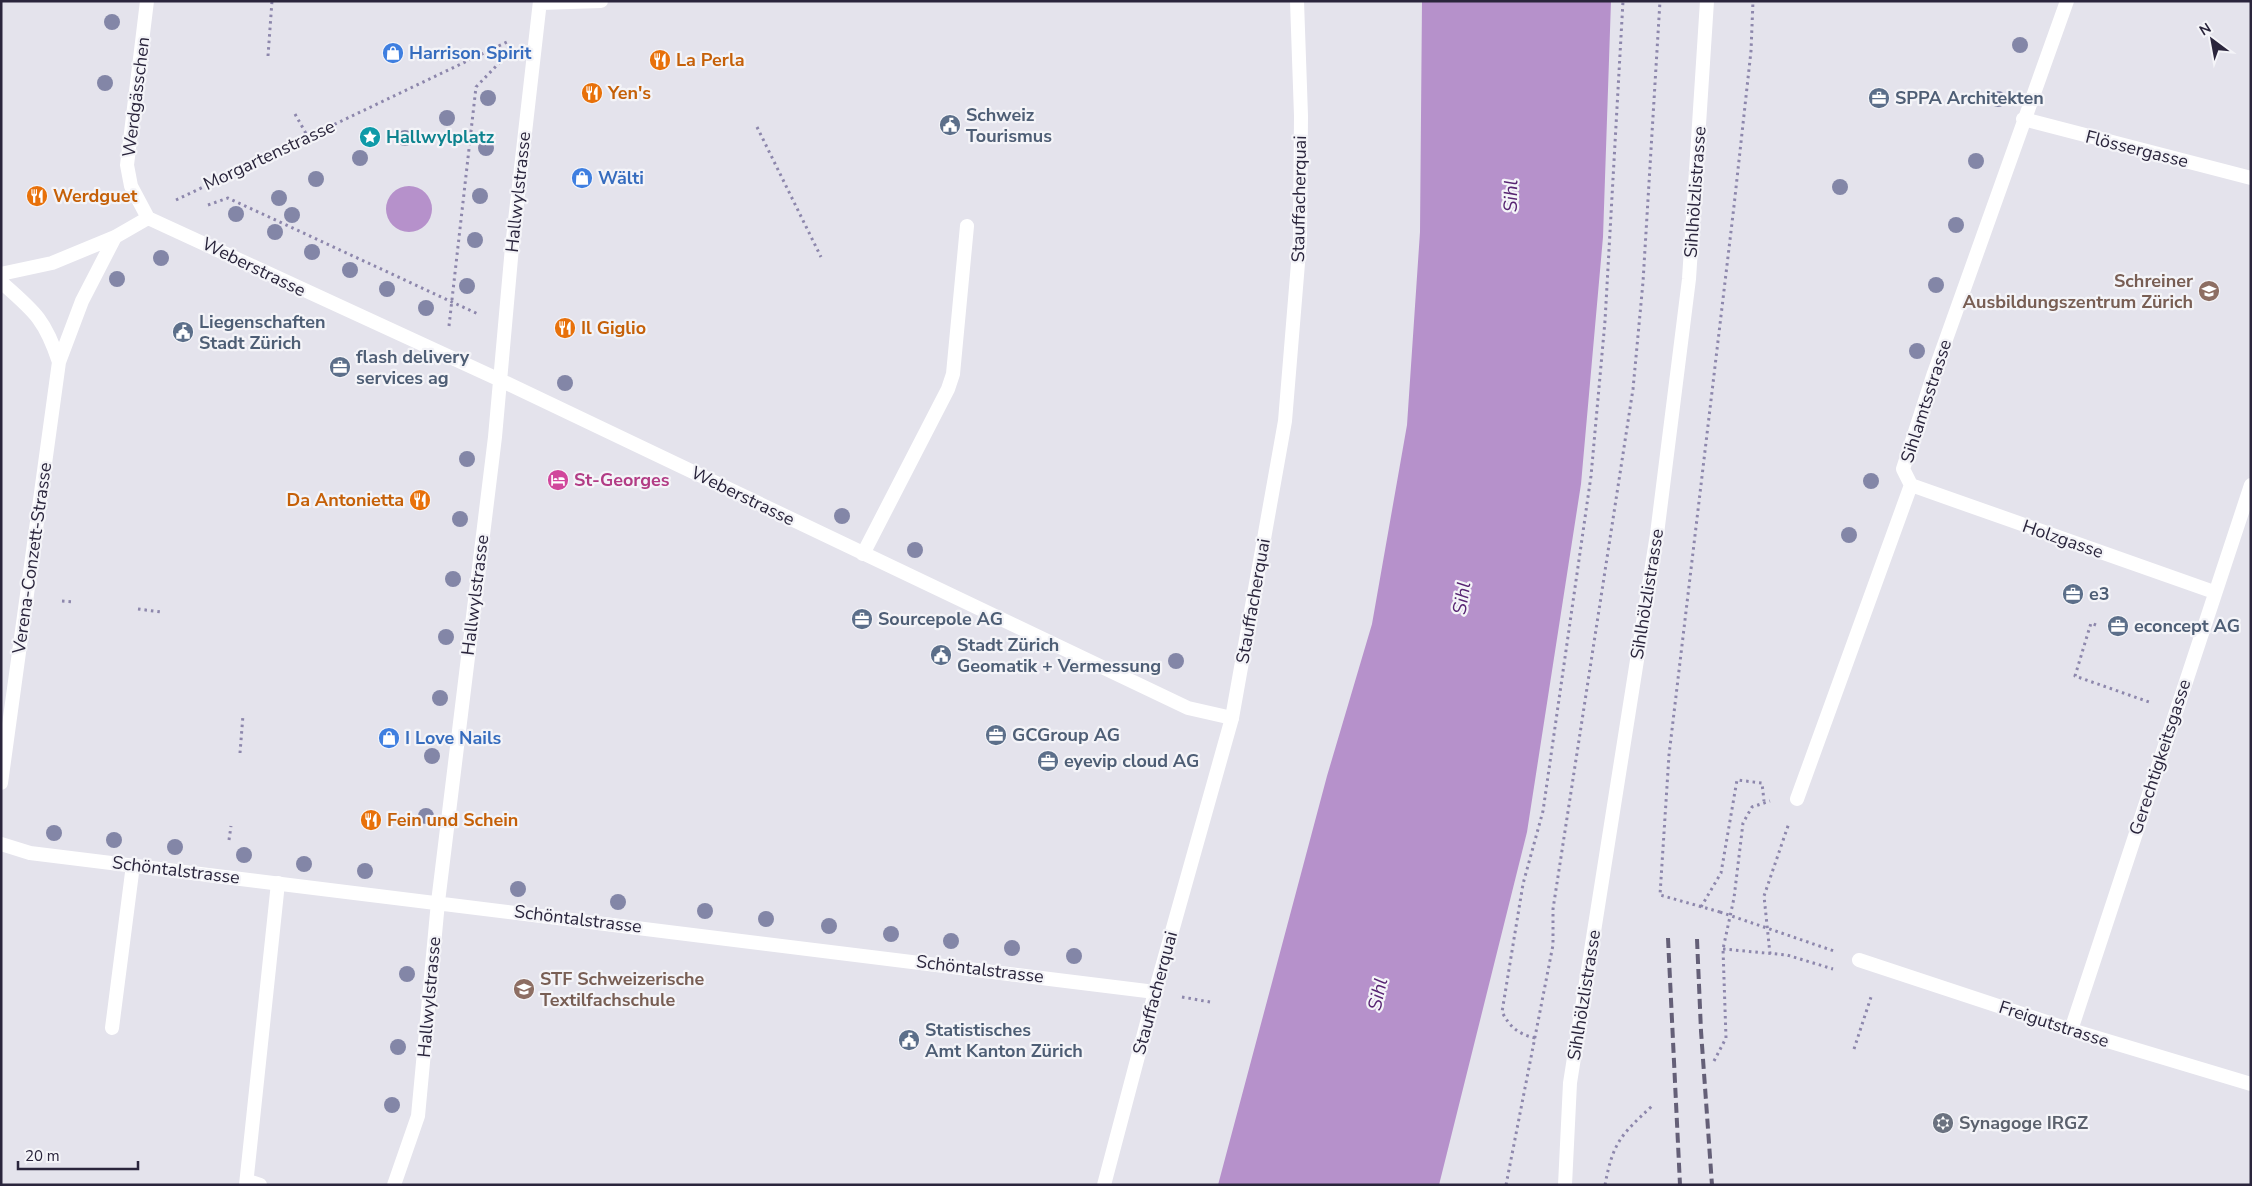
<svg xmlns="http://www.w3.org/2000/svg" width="2252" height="1186" font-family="'Nunito Sans',sans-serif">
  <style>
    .water { fill: #b691cb }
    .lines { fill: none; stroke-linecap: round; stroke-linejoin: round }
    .path { stroke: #8d87ac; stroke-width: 3; stroke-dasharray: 2.5 4; stroke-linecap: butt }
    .service { stroke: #fff; stroke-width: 14 }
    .minor { stroke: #fff; stroke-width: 14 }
    .tertiary { stroke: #fff; stroke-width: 14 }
    .rail { stroke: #645f77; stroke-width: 4; stroke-dasharray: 10 5; stroke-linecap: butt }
    .path-bridge { stroke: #8d87ac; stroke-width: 3; stroke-dasharray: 2.5 4; stroke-linecap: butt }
    .tree { fill: #8386a7 }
    .labels { text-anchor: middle; stroke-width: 4.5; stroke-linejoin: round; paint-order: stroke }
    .shop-label { font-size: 18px; font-weight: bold; fill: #366cbe; stroke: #f4f4f8; text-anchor: start }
    .food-label { font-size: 18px; font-weight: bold; fill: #c56008; stroke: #f4f4f8; text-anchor: start }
    .street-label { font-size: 18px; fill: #2a253c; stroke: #f4f4f8 }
    .service-label { font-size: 18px; font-weight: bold; fill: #4e5e75; stroke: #f4f4f8; text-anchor: start }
    .culture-label { font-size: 18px; font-weight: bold; fill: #0d838f; stroke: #f4f4f8; text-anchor: start }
    .education-label { font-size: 18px; font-weight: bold; fill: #785e54; stroke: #f4f4f8; text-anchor: end }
    .hotel-label { font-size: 18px; font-weight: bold; fill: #b23c85; stroke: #f4f4f8; text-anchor: start }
    .worship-label { font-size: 18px; font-weight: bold; fill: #5b616d; stroke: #f4f4f8; text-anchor: start }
    .water-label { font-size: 19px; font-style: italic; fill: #572472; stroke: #f4f4f8 }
  </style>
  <rect width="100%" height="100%" fill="#e4e3ec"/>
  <path class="water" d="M1422,1H1611L1603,237L1581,484L1527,832L1439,1185H1218L1327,776L1372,624L1407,425L1420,232Z
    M386 209a23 23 0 1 1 46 0a23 23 0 1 1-46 0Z"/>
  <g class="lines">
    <path class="path" d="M268,56L272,1
      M295,114L308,137
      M757,127L821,257
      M176,200L507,42
      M208,205L228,198L478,314
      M449,326L476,87L501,61
      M62,601L74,602
      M138,609L161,612
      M2096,625L2091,623L2075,676L2149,702
      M240,753L243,715
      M229,840L231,826
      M1701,907L1721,873L1737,780L1762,783L1764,801
      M1720,912L1660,895L1669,755L1734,206L1751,51L1753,1
      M1723,949L1787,955L1833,969
      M1770,954L1764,896L1789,823
      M1182,997L1210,1002
      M1535,1038C1518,1034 1510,1027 1502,1012L1523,884L1543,811L1591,476L1605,321L1623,1
      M1854,1049L1872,994
      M1714,1061L1726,1038L1723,949L1734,898L1743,823L1752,807L1770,801
      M1506,1185L1553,945V909L1633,389L1643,282L1660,1
      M1605,1185C1613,1142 1621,1135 1652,1106"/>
    <path class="service" d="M863,554L948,389L953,374L967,226
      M112,1028L133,865
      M248,1181L260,1185
      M246,1185L278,883"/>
    <path class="minor" d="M147,1L127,165L131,186L148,218
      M540,3L601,1
      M2023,119L2251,178
      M148,218L500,380L1188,708L1232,718
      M1,274L52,263L115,237L148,218
      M1,282C34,311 45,319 59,362L1,783
      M59,362L82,301L115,237
      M1911,485L2214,592
      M1797,799L1911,485L1903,469L1934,373L2067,1
      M1,844L30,853L1155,992
      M1859,960L2071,1030L2251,1084
      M2071,1030L2251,485
      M394,1185L418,1116L438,902L495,437L512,247L540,1"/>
    <path class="tertiary" d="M1104,1185L1155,992L1232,718L1285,421L1300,239L1301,116L1297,1
      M1565,1185L1570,1083L1657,534L1689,279L1707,1"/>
    <path class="rail" d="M1668,938L1680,1185
      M1697,939L1701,1031L1712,1185"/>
    <path class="path-bridge" d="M1720,912L1834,951"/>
  </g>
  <g class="tree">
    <circle cx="112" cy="22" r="8"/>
    <circle cx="2020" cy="45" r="8"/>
    <circle cx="105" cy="83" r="8"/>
    <circle cx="488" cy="98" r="8"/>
    <circle cx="1998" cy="99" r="8"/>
    <circle cx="447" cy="118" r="8"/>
    <circle cx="405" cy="138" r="8"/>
    <circle cx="486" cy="148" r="8"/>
    <circle cx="360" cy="158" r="8"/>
    <circle cx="1976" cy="161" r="8"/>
    <circle cx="316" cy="179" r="8"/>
    <circle cx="1840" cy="187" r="8"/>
    <circle cx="480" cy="196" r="8"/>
    <circle cx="279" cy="198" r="8"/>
    <circle cx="236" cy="214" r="8"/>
    <circle cx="292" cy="215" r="8"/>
    <circle cx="1956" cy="225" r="8"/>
    <circle cx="275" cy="232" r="8"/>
    <circle cx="475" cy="240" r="8"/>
    <circle cx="312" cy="252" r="8"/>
    <circle cx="161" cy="258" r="8"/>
    <circle cx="350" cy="270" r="8"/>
    <circle cx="117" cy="279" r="8"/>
    <circle cx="1936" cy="285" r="8"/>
    <circle cx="467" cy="286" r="8"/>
    <circle cx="387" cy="289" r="8"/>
    <circle cx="426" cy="308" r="8"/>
    <circle cx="1917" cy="351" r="8"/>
    <circle cx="565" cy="383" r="8"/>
    <circle cx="467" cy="459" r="8"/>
    <circle cx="1871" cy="481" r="8"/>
    <circle cx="842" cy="516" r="8"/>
    <circle cx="460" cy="519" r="8"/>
    <circle cx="1849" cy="535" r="8"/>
    <circle cx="915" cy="550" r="8"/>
    <circle cx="453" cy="579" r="8"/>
    <circle cx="446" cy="637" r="8"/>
    <circle cx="1176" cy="661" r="8"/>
    <circle cx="440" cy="698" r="8"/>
    <circle cx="432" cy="756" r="8"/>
    <circle cx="426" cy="816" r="8"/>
    <circle cx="54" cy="833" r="8"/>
    <circle cx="114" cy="840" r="8"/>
    <circle cx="175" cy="847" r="8"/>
    <circle cx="244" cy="855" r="8"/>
    <circle cx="304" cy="864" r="8"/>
    <circle cx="365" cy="871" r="8"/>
    <circle cx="518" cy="889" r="8"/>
    <circle cx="618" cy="902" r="8"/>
    <circle cx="705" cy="911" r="8"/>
    <circle cx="766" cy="919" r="8"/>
    <circle cx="829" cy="926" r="8"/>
    <circle cx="891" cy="934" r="8"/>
    <circle cx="951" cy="941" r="8"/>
    <circle cx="1012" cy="948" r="8"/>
    <circle cx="1074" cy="956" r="8"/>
    <circle cx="407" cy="974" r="8"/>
    <circle cx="398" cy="1047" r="8"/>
    <circle cx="392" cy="1105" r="8"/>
  </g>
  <defs>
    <g id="shop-disc" transform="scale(1.125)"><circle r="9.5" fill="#3f7fe0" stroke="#f4f4f8"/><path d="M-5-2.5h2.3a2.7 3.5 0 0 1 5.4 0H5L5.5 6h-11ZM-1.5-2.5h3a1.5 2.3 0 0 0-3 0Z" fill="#fff"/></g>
    <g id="restaurant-disc" transform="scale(1.125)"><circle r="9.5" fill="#e8710a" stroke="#f4f4f8"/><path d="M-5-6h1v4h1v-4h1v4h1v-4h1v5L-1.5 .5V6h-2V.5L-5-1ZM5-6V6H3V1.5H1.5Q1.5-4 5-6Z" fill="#fff"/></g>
    <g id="office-disc" transform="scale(1.125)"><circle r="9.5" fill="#5c6f8a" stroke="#f4f4f8"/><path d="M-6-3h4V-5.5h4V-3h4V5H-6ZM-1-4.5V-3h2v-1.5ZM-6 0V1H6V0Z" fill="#fff"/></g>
    <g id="civic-disc" transform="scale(1.125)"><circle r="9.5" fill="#5c6f8a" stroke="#f4f4f8"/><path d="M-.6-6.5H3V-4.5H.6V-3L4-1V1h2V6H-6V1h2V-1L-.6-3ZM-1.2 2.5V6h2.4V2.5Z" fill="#fff"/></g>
    <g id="sight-disc" transform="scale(1.125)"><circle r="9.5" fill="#0f9aa8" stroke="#f4f4f8"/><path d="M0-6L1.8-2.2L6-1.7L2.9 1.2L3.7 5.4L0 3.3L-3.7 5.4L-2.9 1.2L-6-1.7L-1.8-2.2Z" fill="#fff"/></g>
    <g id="university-disc" transform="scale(1.125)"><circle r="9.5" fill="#8d6e63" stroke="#f4f4f8"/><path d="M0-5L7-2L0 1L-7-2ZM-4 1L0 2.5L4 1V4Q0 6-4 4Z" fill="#fff"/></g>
    <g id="hotel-disc" transform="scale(1.125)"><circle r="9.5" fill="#d1479c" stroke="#f4f4f8"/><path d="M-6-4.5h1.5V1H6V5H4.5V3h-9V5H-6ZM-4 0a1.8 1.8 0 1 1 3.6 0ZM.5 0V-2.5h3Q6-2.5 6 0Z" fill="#fff"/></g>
    <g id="synagogue-disc" transform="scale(1.125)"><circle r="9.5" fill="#6b7280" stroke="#f4f4f8"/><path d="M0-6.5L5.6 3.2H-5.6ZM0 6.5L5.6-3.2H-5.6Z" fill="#fff"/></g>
  </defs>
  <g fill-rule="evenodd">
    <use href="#shop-disc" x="393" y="53"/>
    <use href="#restaurant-disc" x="660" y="60"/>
    <use href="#restaurant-disc" x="592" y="93"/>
    <use href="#office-disc" x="1879" y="98"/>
    <use href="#civic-disc" x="950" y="125"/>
    <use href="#sight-disc" x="370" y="137"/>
    <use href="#shop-disc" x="582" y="178"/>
    <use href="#restaurant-disc" x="37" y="196"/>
    <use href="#university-disc" x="2209" y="291"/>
    <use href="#restaurant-disc" x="565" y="328"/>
    <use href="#civic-disc" x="183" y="332"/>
    <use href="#office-disc" x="340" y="367"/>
    <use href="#hotel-disc" x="558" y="480"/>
    <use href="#restaurant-disc" x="420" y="500"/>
    <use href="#office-disc" x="2073" y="594"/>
    <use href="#office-disc" x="862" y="619"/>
    <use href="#office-disc" x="2118" y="626"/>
    <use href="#civic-disc" x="941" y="655"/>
    <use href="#office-disc" x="996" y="735"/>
    <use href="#shop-disc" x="389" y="738"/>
    <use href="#office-disc" x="1048" y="761"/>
    <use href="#restaurant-disc" x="371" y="820"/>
    <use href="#university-disc" x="524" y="989"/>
    <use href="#civic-disc" x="909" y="1040"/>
    <use href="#synagogue-disc" x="1943" y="1123"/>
  </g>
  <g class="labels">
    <g class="shop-label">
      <text x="409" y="59">Harrison Spirit</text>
      <text x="598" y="184">Wälti</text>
      <text x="405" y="744">I Love Nails</text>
    </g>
    <g class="food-label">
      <text x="676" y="66">La Perla</text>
      <text x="608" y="99">Yen's</text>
      <text x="53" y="202">Werdguet</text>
      <text x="581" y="334">Il Giglio</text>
      <text x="404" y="506" text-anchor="end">Da Antonietta</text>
      <text x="387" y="826">Fein und Schein</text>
    </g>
    <g class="street-label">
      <text transform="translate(136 97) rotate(-83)" y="6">Werdgässchen</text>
      <text transform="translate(2137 149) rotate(14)" y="6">Flössergasse</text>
      <text transform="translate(269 155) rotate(-25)" y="6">Morgartenstrasse</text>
      <text transform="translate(518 192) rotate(-84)" y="6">Hallwylstrasse</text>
      <text transform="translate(1695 192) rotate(-86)" y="6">Sihlhölzlistrasse</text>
      <text transform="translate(1299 199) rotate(-89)" y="6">Stauffacherquai</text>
      <text transform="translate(254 267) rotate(26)" y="6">Weberstrasse</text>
      <text transform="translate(1926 401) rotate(-72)" y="6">Sihlamtsstrasse</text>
      <text transform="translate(743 496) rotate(26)" y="6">Weberstrasse</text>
      <text transform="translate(2063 539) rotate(19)" y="6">Holzgasse</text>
      <text transform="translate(32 558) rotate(-82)" y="6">Verena-Conzett-Strasse</text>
      <text transform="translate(1647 594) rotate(-81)" y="6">Sihlhölzlistrasse</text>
      <text transform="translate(475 595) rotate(-83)" y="6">Hallwylstrasse</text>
      <text transform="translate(1253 601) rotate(-80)" y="6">Stauffacherquai</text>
      <text transform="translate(2160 757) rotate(-72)" y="6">Gerechtigkeitsgasse</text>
      <text transform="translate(176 870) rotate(7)" y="6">Schöntalstrasse</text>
      <text transform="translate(578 919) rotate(7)" y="6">Schöntalstrasse</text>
      <text transform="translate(980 969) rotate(7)" y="6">Schöntalstrasse</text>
      <text transform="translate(1155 993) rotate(-75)" y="6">Stauffacherquai</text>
      <text transform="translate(1584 995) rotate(-81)" y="6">Sihlhölzlistrasse</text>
      <text transform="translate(429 997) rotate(-85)" y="6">Hallwylstrasse</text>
      <text transform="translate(2054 1024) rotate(18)" y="6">Freigutstrasse</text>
    </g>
    <g class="service-label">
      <text x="1895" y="104">SPPA Architekten</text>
      <text x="966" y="121">Schweiz<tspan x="966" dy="21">Tourismus</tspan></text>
      <text x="199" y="328">Liegenschaften<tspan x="199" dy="21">Stadt Zürich</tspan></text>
      <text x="356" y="363">flash delivery<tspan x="356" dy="21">services ag</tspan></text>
      <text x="2089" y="600">e3</text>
      <text x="878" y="625">Sourcepole AG</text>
      <text x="2134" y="632">econcept AG</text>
      <text x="957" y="651">Stadt Zürich<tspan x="957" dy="21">Geomatik + Vermessung</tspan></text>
      <text x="1012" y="741">GCGroup AG</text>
      <text x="1064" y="767">eyevip cloud AG</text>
      <text x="925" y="1036">Statistisches<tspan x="925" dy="21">Amt Kanton Zürich</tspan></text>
    </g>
    <g class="culture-label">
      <text x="386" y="143">Hallwylplatz</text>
    </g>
    <g class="education-label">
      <text x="2193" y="287">Schreiner<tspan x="2193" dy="21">Ausbildungszentrum Zürich</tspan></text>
      <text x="540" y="985" text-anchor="start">STF Schweizerische<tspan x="540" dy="21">Textilfachschule</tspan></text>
    </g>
    <g class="hotel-label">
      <text x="574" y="486">St-Georges</text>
    </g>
    <g class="worship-label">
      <text x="1959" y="1129">Synagoge IRGZ</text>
    </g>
    <g class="water-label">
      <text transform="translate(1510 196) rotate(-89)" y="7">Sihl</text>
      <text transform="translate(1461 598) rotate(-81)" y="7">Sihl</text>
      <text transform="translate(1377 994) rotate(-77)" y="7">Sihl</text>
    </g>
  </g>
  <rect width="2252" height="1186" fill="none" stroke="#2a253c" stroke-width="5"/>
  <g transform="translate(2212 40) rotate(328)" stroke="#f4f4f8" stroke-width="4" paint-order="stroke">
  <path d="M0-4L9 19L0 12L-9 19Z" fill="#2a253c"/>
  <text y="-8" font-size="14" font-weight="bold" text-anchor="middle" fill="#2a253c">N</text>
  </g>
  <path d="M18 1161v8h120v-8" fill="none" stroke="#2a253c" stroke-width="2.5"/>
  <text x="25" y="1161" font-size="15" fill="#2a253c" stroke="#f4f4f8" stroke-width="4" paint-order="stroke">20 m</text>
</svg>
